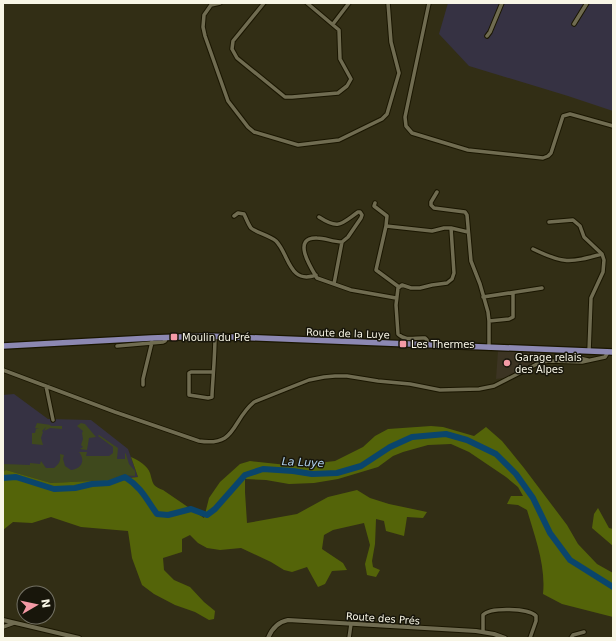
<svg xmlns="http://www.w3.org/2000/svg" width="616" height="641" font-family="'DejaVu Sans',sans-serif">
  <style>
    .commercial { fill: #3c3423 }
    .industrial { fill: #363243 }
    .green { fill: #3f491d }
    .forest { fill: #546409 }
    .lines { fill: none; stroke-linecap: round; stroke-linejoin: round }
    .river { stroke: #0a456c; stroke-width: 6 }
    .minor-casing { stroke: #1a1600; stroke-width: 5.5 }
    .tertiary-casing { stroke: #1a1600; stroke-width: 6 }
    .primary-casing { stroke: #1a1600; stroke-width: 8 }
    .minor { stroke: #706c51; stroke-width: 3.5 }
    .tertiary { stroke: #706c51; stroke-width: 4 }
    .primary { stroke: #8c88b2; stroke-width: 5.5 }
    .poi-dot { fill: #f49aa6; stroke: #18160b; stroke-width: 1.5 }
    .labels { text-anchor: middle; stroke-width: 3; stroke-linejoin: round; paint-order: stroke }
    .street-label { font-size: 10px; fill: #f8f6e6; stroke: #18160b }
    .poi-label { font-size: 10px; fill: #f8f6e6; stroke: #18160b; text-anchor: start }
    .water-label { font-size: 11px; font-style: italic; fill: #afd2ef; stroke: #18160b }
  </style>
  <rect width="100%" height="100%" fill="#322e15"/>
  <path class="commercial" d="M498,351L544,352L543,359L511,377L496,379Z"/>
  <path class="industrial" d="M448,3H613V111L568,96L469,66L439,34Z
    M14,394L48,419L91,420L128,449L138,477L111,480L51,483L6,470L3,472V395Z"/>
  <path class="green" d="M37,423L51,425L50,426H62V429L50,428L44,431L46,427L42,431L43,432L41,438L43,445L32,444V433H35L36,429H39L35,428Z
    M81,423L85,424L96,437L89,438L87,450L80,449L83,447L81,445L83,439L82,433L83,431L77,426Z
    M99,435L118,448L117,459H125V453L126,454L129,464L135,471V476L122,475L118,479L111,480L51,483L6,470L3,472V464L30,465V463L40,464L41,461L46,468H54C59,464 61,461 60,454L64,455L63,459L65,466L71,470C81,469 86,461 79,452H76H87L86,456H109L113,453V447L98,436Z"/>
  <path class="forest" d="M431,426L443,427L474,436L486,427L502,441L524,468L567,525L578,544L597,564L613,573V617L562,604L543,594C546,566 535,537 527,510L518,505L507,504L511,496H523L518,487L506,477L469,452L451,444L428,445L403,452L393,456L378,467L338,479L314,483L289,484L266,480L245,479V492L247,523L297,514L328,497L357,490L370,498L389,504L427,512L423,518L407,517L404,536L386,531L384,521L376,519L375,544L372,561L373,567L380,570L376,577L367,575L365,564L370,545L364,523L333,530L324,535L322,549L343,563L347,570L332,571L325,584L318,587L307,567L292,572L284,570L271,562L241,548L220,550L207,548L198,543L190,535L182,539V552L163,558L164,570L174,580L190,587L204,602L215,611L214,619L209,620L195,612L175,605L154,594L142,585L132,558L128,531L81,527L51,517L32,523L13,522L3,530V472L6,470L51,483L111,480L138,477L131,457C138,460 148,466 150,473C153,483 152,486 163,490L204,518L209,498L220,482L240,464L250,461L306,467L318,463L335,461L363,447L375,436L388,429Z
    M598,508L609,528L613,529V546L592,528L594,514Z"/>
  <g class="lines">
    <path class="river" d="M3,478L16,477L54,489L75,488L92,484L109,483L125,477C142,488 146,499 157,514L168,515L191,509L207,515L215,509L245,475L263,469L293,471L312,474L337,473L361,466L390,447L412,437L446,434L467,440L496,454L516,474L533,498L550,533L570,560L613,587"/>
    <g class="minor-casing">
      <path id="minor" d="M220,3L211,5L204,15L203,27L205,36L228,101L248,127L254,132L298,145L339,140L382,119L387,114L399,73L391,42L388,3
        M264,3L233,41L232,49L237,58L285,97H292L338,93L347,86L351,79L340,59L339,30L307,3
        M429,3L405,117L406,126L412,133L468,150L543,158L548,156L551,153L563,116L570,114L613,126
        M333,24L349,3
        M574,24L587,3
        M487,36L490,32L502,3
        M437,192L431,202V205L434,208L465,212L467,215L471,261L480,284L488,312L489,321V348
        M375,203L374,206L387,216L386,226
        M234,216L238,213L244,214C246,218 248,224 251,228C257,233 269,235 276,241C289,254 289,285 316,275
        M319,217C339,230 341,224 358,212H360L362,215L361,218L348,237L342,242C333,242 325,238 317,238C291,237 311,268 317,278L351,290L396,298
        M549,222L573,220L580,226L584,237L602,254L604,260L603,272L591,298L589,351
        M451,228L468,232
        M533,249C564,264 569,263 602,254
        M334,284L342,242
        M399,287L376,270L386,226L432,231L444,228H451L454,273L452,279L447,283L432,285L420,288H411L402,285L398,288L396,305L398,334C406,342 416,337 425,338L427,340L428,345
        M483,297L542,288
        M489,321L509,319L513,317V293
        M117,346L163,342L165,341L167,337
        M577,351C577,358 582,359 588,360
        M3,370L115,412L199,441C237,447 231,421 254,402L309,380L324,377L335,376H347L378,381L410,384L440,390L479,389L494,386L541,362L550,361L582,362L605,357L608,352
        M213,372H191L189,373V395L208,398L212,397V395C213,375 215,356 215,336
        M143,385V379L152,342
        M46,386L53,420
        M3,627L14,623
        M483,632V615C490,607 529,608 536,616V621L530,638
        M349,638L351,624
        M571,638L573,635L584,632"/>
    </g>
    <g class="tertiary-casing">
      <path id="tertiary" d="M3,620L79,638
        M268,638C272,628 278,622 288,620L476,631L494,634L505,638"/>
    </g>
    <g class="primary-casing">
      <path id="primary" d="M3,346L151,338L208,336L613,352"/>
    </g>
    <use href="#minor" class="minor"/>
    <use href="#tertiary" class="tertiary"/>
    <use href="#primary" class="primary"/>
  </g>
  <g class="poi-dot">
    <rect x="170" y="333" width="8" height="8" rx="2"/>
    <rect x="399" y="340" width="8" height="8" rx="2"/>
    <circle cx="507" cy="363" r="4"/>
  </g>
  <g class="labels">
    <g class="street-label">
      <text transform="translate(348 333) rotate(2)" y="4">Route de la Luye</text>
      <text transform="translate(383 618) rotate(4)" y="4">Route des Prés</text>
    </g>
    <g class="poi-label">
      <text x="182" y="341">Moulin du Pré</text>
      <text x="411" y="348">Les Thermes</text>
      <text x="515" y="361">Garage relais<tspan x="515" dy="12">des Alpes</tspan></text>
    </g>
    <g class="water-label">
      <text transform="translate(303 462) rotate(3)" y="4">La Luye</text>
    </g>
  </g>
  <rect width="616" height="641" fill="none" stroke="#f8f6e6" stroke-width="8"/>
  <g transform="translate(36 605) rotate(81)"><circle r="19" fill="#18160b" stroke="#727063"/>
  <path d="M0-3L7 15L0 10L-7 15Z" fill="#f49aa6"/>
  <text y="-6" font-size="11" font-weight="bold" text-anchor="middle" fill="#f8f6e6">N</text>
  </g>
</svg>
